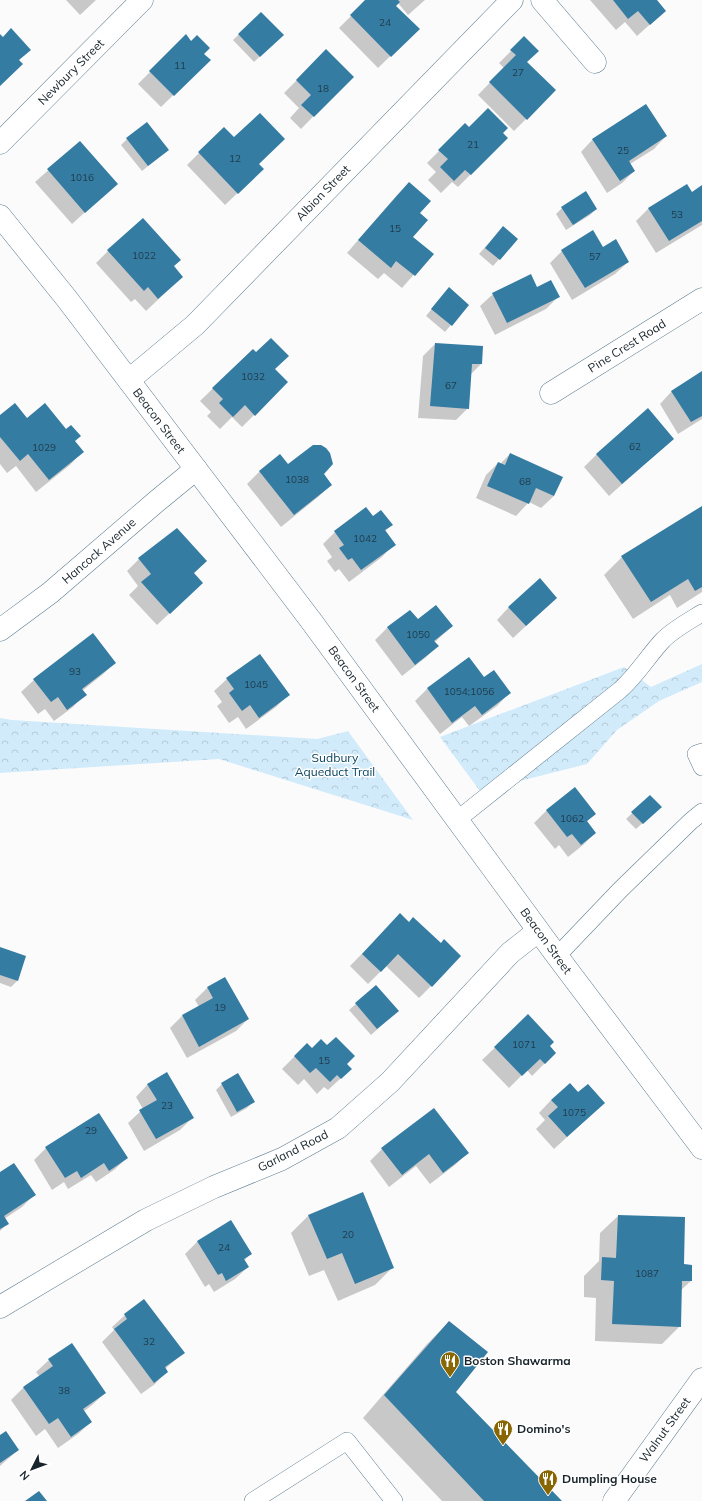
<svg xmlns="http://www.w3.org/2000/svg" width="702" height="1501" font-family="Mulish,sans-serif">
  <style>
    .park { fill: url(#park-crowns) }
    .shadow { fill: #0003 }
    .building { fill: #357ca3 }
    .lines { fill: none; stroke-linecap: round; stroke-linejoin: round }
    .lane-casing { stroke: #5f7c8e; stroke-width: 18 }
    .street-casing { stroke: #5f7c8e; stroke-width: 23 }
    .secondary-casing { stroke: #5f7c8e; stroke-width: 23 }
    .lane { stroke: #fff; stroke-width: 17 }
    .street { stroke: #fff; stroke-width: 22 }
    .secondary { stroke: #fff; stroke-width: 22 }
    .labels { text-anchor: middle; stroke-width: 3; stroke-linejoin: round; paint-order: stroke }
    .number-label { font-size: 10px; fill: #1f3a49 }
    .street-label { font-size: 12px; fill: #18242b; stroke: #fff }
    .park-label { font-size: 12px; fill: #094460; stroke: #fff }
    .poi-label { font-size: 12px; font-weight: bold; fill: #18242b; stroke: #fff; text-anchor: start }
  </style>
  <defs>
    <pattern id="park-crowns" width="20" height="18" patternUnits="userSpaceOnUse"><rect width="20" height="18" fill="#d1ebfb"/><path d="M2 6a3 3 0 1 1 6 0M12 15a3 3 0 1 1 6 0" fill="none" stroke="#b3c9d7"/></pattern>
  </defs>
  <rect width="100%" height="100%" fill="#fbfbfb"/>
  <path class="park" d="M702,664V682L659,701L617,730L587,764L480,791L440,737L624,667L651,687Z
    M0,718L12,720L317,739L348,731L413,820L219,759L0,773Z"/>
  <path class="shadow" d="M66,0H96L80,15Z
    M367,0H425L408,15L398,3L395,6L418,29L378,68L339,28Z
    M590,0H656L665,11L637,36L625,22L616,30Z
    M261,13L282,35L254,62L233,40Z
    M186,36L209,60L161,107L138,84Z
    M524,38L526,62L555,90L514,131L478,95L504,68L499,63Z
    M326,51L352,77L301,129L290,118L299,108L284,93Z
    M465,125L469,128L502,133L507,138L458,187L452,182L441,193L428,180L436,172L427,163Z
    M666,136L654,149L630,164L634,171L622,183L607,193L581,152L593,139Z
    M127,139L168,150L142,171L121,145Z
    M80,142L116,184L72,224L35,182Z
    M199,153L258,165L250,181L225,205L187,165Z
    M409,183L419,213L412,237L432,254L402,288L384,273L378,279L347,253L397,195Z
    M702,187V225L656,253L636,221L649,208L691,193Z
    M562,208L596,209L590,215L566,230L556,214Z
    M497,234L517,239L493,266L479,254Z
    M603,248L628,262L615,274L572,300L550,263L562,251Z
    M108,251L173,267L182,277L146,311L135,299L131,302L96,263Z
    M537,289L559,296L546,309L495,335L480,306L493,294Z
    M443,295L468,305L445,332L426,316Z
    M435,344L481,364L471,374L468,408L456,420L418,418L423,356Z
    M252,350L287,382L242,427L232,417L220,429L207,416L211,412L200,401Z
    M702,373V419L678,434L660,404L672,391Z
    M0,416L27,419L74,441L82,452L70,465L36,492L16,466L7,473L0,464Z
    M673,439L609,496L584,467L597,454Z
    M510,454L554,496L541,508L529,502L516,516L476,498L486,475L498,463L500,464Z
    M288,466L323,473L331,485L318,497L281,527L247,484L260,471Z
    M702,507V592L677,608L670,595L633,619L604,575L622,557Z
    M373,518L392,525L385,531L394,544L382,557L349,582L339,569L335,572L327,561L332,557L323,544L335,532Z
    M139,559L193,574L189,595L157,625L129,595L138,586L127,571Z
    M556,598L513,638L497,620L509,607Z
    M410,611L417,620L452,626L435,642L438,646L425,658L402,676L375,640L387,628Z
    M260,655L288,695L276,707L246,729L238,717L229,723L217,706L222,702L214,691L227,679Z
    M469,658L484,678L509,693L497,706L469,726L462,717L440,734L415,701L427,689Z
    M115,663L102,675L82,691L85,694L73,707L54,721L45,709L38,714L21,692L34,680Z
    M650,796L654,813L636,829L626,819Z
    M547,810L595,814L586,822L595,833L583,845L568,857L559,845L555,849L534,823Z
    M388,927L431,986L419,998L386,966L368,984L350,966Z
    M0,948L17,981L11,987L0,983Z
    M225,978L248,1019L236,1031L187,1058L170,1028L182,1016L199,1007L195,1000L207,988Z
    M376,986L398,1011L371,1035L349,1010Z
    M528,1016L549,1047L555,1053L532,1076L527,1070L509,1088L482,1060Z
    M307,1044L312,1050L346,1064L351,1069L328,1090L324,1087L317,1094L304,1079L298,1085L282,1069Z
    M148,1084L192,1118L180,1130L144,1151L128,1123L143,1109L136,1097Z
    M222,1084L253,1102L247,1108L231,1117L216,1090Z
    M578,1094L604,1103L554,1149L536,1129L545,1120L539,1113L551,1100Z
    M46,1148L127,1158L114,1170L96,1182L91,1175L68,1189L64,1182L52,1190L34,1160Z
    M382,1149L467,1153L455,1165L430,1184L416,1166L389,1187L370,1161Z
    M0,1174L34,1195L22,1207L4,1219L7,1224L0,1231Z
    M308,1216L393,1267L375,1285L338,1301L324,1270L309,1276L291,1233Z
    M618,1216L683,1265L691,1281L681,1290L680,1326L662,1344L595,1341L596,1298L584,1297V1276L599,1261L600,1233Z
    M231,1222L251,1253L244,1261L248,1267L235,1279L214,1292L209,1284L205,1287L185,1254L197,1242Z
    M125,1315L183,1353L165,1369L167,1371L155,1384L141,1394L102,1342L114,1330L112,1327Z
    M449,1322L455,1392L561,1501H442L363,1418L427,1344Z
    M49,1360L105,1393L92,1405L83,1412L91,1422L78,1434L58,1448L45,1429L36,1436L11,1400L23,1388L40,1377L36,1372Z
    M0,1436L18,1450L0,1466Z"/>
  <path class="building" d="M365,0H398L400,2L396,6L420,29L391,57L350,15Z
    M613,0H657L666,11L650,25L638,11L628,19Z
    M261,12L284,35L260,57L238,34Z
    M11,28L31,50L19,60L23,64L0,86V34L3,37Z
    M186,34L191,41L197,35L210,48L204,54L211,60L174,96L149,71Z
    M524,36L539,51L527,62L556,90L527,120L489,82L516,55L510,50Z
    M326,49L354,77L314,117L301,105L311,95L296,80Z
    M646,104L667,136L629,161L635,171L620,181L592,139Z
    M488,108L508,128L503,133L508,138L471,175L465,170L454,181L440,167L448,159L438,150L465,123L469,127Z
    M260,113L285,139L259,164L264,169L238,194L198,152L224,127L234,137Z
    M147,122L169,150L148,166L126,138Z
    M80,141L118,184L85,213L47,169Z
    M409,182L431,201L420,213L428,220L413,237L434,254L415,276L396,261L391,268L358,240Z
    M687,184L692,192L702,185V221L669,241L648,208Z
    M586,191L597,209L573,225L561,207Z
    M143,218L181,260L174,266L183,277L158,299L148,287L144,291L107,250Z
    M503,226L518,239L500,260L485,248Z
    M593,230L603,247L616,239L629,262L585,288L561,250Z
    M531,274L537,287L551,280L560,297L507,323L492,293Z
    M449,287L469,305L452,326L431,309Z
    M271,338L289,356L275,369L288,382L255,416L245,405L233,417L219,403L223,399L212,388L253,349L256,352Z
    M435,343L483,346L482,364H472L469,409L430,406Z
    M702,371V416L691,422L671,391Z
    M15,403L27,418L45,403L66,429L71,425L81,436L75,441L84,452L49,480L28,454L20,461L0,437V415Z
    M648,408L674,439L622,484L596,454Z
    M313,445H321L326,448L330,453L333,464L324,474L332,485L294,515L259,471L280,454L288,464Z
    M510,453L563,477L554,496L536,488L529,504L487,486L498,462L505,465Z
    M702,506V587L695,591L688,579L651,602L621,556Z
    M366,507L373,516L381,510L393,525L385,530L396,545L361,570L352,558L348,560L339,548L344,545L334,531Z
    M177,528L207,561L194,573L203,583L170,614L141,582L151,574L138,558Z
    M540,578L557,598L526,626L508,607Z
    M436,605L453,626L434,641L439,646L415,665L387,627L410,610L418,619Z
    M93,633L116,663L82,689L87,695L67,710L58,697L51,702L33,679Z
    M260,654L290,695L259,718L250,705L242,711L229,693L234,689L226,678Z
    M469,657L484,677L494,670L511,693L482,715L475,706L452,723L427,688Z
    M575,787L596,814L587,821L596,833L581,845L572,834L567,837L546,810Z
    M650,795L662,807L643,824L631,812Z
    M400,913L409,922L413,917L441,943L444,939L461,956L432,987L398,954L381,972L362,954Z
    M0,947L26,956L18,981L0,975Z
    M225,977L249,1019L199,1047L182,1015L213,998L207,987Z
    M376,985L399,1011L377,1029L355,1003Z
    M528,1014L554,1042L550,1046L556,1053L545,1064L540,1059L522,1076L494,1047Z
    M336,1037L355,1056L347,1064L352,1069L341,1079L337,1075L330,1082L316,1068L310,1073L294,1056L307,1043L312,1048L321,1039L327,1045Z
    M167,1072L194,1118L156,1139L139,1110L157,1100L147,1084Z
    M238,1073L255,1102L237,1112L221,1083Z
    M570,1083L578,1092L588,1084L605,1103L567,1137L548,1116L558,1107L551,1100Z
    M434,1108L469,1153L443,1173L429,1154L402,1175L381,1148Z
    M99,1113L128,1158L109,1171L104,1163L81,1178L77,1171L65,1178L45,1147Z
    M14,1163L36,1195L4,1216L9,1224L0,1229V1172Z
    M363,1192L394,1268L355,1284L342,1253L327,1259L308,1215Z
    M618,1215L685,1217L684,1264L692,1265V1281H682L681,1327L612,1324L614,1281L601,1280L602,1257L616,1258Z
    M231,1220L252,1254L244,1259L249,1267L226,1281L222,1273L218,1275L197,1241Z
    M144,1299L185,1353L165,1367L168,1372L154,1383L114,1329L127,1319L124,1314Z
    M449,1321L488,1352L456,1392L562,1501H484L384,1395Z
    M72,1343L106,1393L83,1409L92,1422L71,1437L58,1418L49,1424L23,1387L53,1366L48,1359Z
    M6,1431L19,1450L0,1463V1435Z
    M39,1491L47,1501H25Z"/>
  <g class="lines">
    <g class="lane-casing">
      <path id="lane" d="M702,752L696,754L702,767
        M457,820L620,690C637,675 648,656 663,640C674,629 689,621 702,613
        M557,956L620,890L691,821L702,812
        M253,1501L347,1441L394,1501"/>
    </g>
    <g class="street-casing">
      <path id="street" d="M542,0L595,62
        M0,143L142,0
        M129,380L195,325L512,0
        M551,393L702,299
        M0,630L50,593L157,501L196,469
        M0,1307L146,1220L214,1187L282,1159L338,1128L390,1082L510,953L538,931"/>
    </g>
    <g class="secondary-casing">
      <path id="secondary" d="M0,216L67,299L312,622L557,956L702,1148
        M614,1501L702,1379"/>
    </g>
    <use href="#lane" class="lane"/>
    <use href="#street" class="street"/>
    <use href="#secondary" class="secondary"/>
  </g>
  <defs>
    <g id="restaurant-pin" transform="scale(1)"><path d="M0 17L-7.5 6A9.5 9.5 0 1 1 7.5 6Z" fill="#886602" stroke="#fff"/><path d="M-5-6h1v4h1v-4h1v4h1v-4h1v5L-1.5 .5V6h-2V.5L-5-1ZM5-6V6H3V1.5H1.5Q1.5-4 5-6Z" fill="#fff"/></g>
  </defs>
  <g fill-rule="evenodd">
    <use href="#restaurant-pin" x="450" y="1361"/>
    <use href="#restaurant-pin" x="503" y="1429"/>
    <use href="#restaurant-pin" x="548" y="1479"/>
  </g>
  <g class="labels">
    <g class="number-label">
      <text x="385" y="26">24</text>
      <text x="180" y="69">11</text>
      <text x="518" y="76">27</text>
      <text x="323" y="92">18</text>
      <text x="473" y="148">21</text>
      <text x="623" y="154">25</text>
      <text x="235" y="162">12</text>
      <text x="82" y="181">1016</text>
      <text x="677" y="218">53</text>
      <text x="395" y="232">15</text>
      <text x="144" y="259">1022</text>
      <text x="595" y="260">57</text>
      <text x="253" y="380">1032</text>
      <text x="451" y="389">67</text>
      <text x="635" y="450">62</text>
      <text x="44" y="451">1029</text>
      <text x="297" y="483">1038</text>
      <text x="525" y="485">68</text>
      <text x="365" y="542">1042</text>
      <text x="418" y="638">1050</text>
      <text x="75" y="675">93</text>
      <text x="256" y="688">1045</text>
      <text x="469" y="695">1054;1056</text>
      <text x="572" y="822">1062</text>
      <text x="220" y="1011">19</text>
      <text x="524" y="1048">1071</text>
      <text x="324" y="1064">15</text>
      <text x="167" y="1109">23</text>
      <text x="574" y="1116">1075</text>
      <text x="91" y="1134">29</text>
      <text x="348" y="1238">20</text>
      <text x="224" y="1251">24</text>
      <text x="647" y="1277">1087</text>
      <text x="149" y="1345">32</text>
      <text x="64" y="1394">38</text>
    </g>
    <g class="street-label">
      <text transform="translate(71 72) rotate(-45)" y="4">Newbury Street</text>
      <text transform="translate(323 193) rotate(-46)" y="4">Albion Street</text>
      <text transform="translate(627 346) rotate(-32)" y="4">Pine Crest Road</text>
      <text transform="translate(159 421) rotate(53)" y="4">Beacon Street</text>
      <text transform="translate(99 551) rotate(-41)" y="4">Hancock Avenue</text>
      <text transform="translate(354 679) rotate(54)" y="4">Beacon Street</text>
      <text transform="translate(546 941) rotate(54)" y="4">Beacon Street</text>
      <text transform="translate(293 1151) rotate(-27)" y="4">Garland Road</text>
      <text transform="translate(665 1430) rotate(-54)" y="4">Walnut Street</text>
    </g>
    <g class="park-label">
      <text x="335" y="762">Sudbury<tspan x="335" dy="14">Aqueduct Trail</tspan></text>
    </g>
    <g class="poi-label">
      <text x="464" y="1365">Boston Shawarma</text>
      <text x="517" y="1433">Domino's</text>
      <text x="562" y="1483">Dumpling House</text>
    </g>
  </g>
  <g transform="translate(32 1469) rotate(228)" stroke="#ffffff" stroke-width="3" paint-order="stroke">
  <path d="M0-3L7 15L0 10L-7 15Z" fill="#18242b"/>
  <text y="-6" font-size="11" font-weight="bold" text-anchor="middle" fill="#18242b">N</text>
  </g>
</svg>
